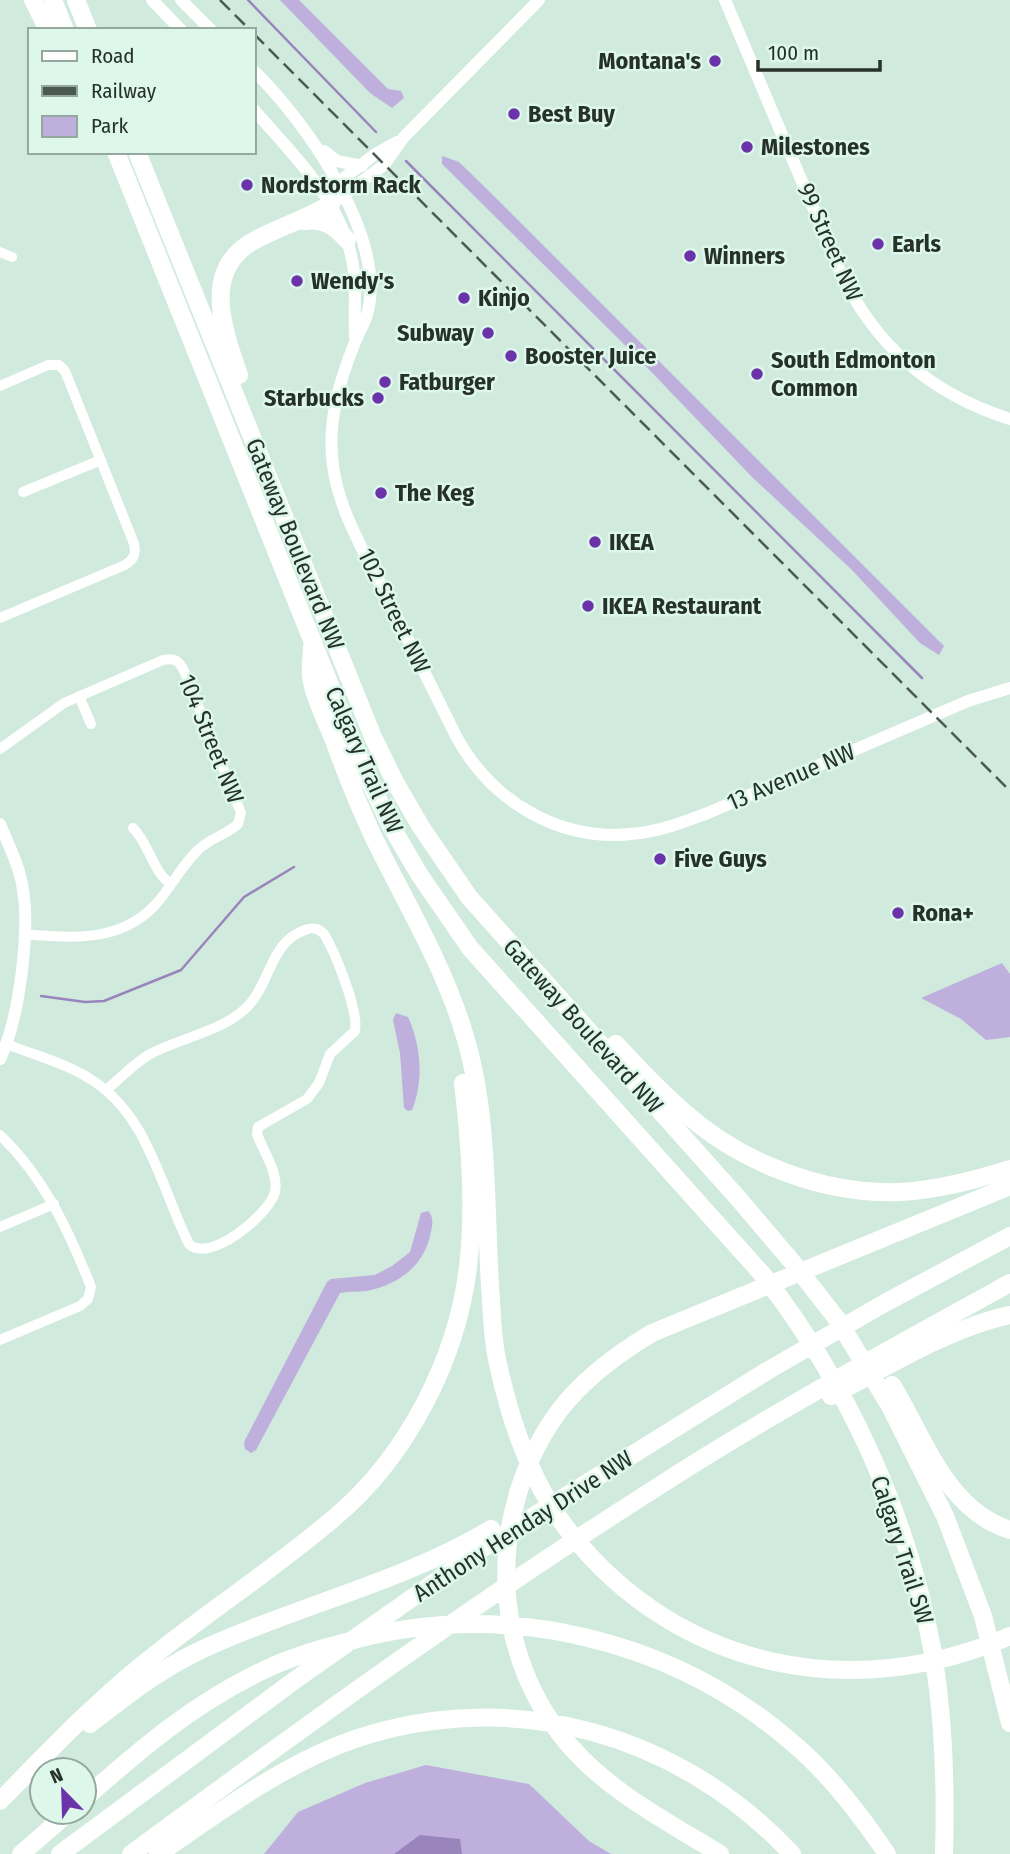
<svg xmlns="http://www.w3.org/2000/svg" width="1010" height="1854" font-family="'Fira Sans Condensed',sans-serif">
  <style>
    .green { fill: #bfafdd }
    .water { fill: #9985bb }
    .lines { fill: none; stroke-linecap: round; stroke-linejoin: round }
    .stream { stroke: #9985bb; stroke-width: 2.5 }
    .minor { stroke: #fff; stroke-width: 10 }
    .tertiary { stroke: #fff; stroke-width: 12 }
    .motorway { stroke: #fff; stroke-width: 18 }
    .rail { stroke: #4b5952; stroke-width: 2.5; stroke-dasharray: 14 7; stroke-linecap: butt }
    .poi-dot { fill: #6b33aa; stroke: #ddf7eb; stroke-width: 2.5 }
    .labels { text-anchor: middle; stroke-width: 5; stroke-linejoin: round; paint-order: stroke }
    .poi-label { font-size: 24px; font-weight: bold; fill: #27312c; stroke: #ddf7eb; text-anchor: start }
    .street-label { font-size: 24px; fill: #27312c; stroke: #ddf7eb }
  </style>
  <rect width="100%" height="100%" fill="#d0eadd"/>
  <path class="green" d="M280,0H299L388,89L401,91L404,98L392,108L370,93Z
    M442,156L459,162L493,195L944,646L939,655L920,643L852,570L752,477L639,359L442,164Z
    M1002,963L1010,974V1037L986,1040L961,1019L921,998Z
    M396,1013L408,1017C421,1045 424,1081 412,1110L408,1111L404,1108L400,1053L393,1020Z
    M428,1211C435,1218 432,1227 430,1236C423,1267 397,1285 367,1291C358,1292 349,1291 340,1293L256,1450L251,1453L245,1449L244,1442L327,1282L331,1279L375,1275L392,1266L410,1252L421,1213Z
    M426,1765L529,1784L589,1841L611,1854H264L298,1812L365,1783Z"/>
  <path class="water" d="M420,1835L460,1839L462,1854H394Z"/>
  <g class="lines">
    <path class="stream" d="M248,0L376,132
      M406,161L922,678
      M41,996L85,1002L104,1001L181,970L244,897L294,867"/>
    <path class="minor" d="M0,252L12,257
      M0,386L48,365H59L65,371L133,541C137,552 135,559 125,565L0,618
      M23,492L101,460
      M79,696L91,724
      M0,749L64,703L163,660C176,657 180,662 185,673L241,813L238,824C226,835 210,838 198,850C181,866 171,888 155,905C120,943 70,938 24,934
      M133,828C150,845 152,871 171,884
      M7,1044C33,1055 63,1062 87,1077C148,1112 160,1186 189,1244C209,1264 269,1215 275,1192C279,1173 263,1151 257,1134L258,1127L307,1099L319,1083L330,1054L355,1031C359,1011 335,952 324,934C318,928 313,927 305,930C270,942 271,982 248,1006C224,1031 183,1037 152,1053C135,1062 121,1078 106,1090
      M0,1135C44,1177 69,1231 91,1287L88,1299L80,1306L0,1340
      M0,1227L54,1204"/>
    <path class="tertiary" d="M152,0L181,30
      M181,0L211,30
      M725,0L839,269C874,345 930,394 1010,419
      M254,71C306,121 391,242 366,318C363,326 358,334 355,342C339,382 327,423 333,466C339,510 363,550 383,589C407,638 432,687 456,736C493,804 563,844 640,833C664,830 686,821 708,813L968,701L1010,688
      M254,110C295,157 347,206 354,272C356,293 354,315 355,337
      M324,151L337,161L362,166
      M332,187L374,155L397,142
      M337,200L384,165L403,138L539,0
      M0,824C9,846 20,867 23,890C30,933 19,1020 0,1059"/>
    <path class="motorway" d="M33,0L48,30
      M53,0L65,30
      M76,0L88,30
      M116,152L365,772L391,826L419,874L470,948L763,1275C847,1383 907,1513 932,1648C944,1716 946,1785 944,1854
      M137,152L373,737L395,782L421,827L469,897L737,1197L794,1264L837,1319L890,1406L945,1516L983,1616L1010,1723
      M304,221C323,218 335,226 347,240
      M239,375C223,328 200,268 257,239C281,227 307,218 331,204
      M312,647C312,656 310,667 311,676C313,696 328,724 335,743C346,774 359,806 373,836C404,900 442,962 463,1030C489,1110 485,1203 490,1286C492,1312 492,1339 498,1364C511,1424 532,1486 571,1534C680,1670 853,1704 1010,1636
      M616,1044C638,1068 660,1091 684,1112C741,1163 824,1195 900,1192C938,1190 974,1180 1010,1169
      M892,1385C924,1437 946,1510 1010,1530
      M831,1396C885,1368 951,1327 1010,1315
      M90,1724C125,1697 160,1669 201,1650C295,1606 401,1583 491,1529
      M84,1799C143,1747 193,1704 264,1670C293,1656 323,1648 354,1640C508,1599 675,1640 795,1745C829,1774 862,1817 887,1854
      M0,1801C51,1749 100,1697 157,1653C215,1607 278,1566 334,1518C406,1458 457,1360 468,1267C475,1207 470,1143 463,1083
      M21,1854L69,1812
      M60,1854L295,1680L489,1544L767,1371L883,1304L1010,1236
      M131,1854C301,1729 470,1606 648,1493C765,1417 888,1350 1010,1283
      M158,1854C220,1812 283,1764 355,1739C513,1686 680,1734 792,1854
      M720,1854C668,1822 611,1793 570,1746C488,1653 486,1510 559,1411C584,1378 617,1354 652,1333L1010,1186"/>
    <path class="rail" d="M220,0L250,30
      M254,34L1010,791"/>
  </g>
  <g class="poi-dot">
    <circle cx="715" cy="61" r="7"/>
    <circle cx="514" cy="114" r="7"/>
    <circle cx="747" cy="147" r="7"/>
    <circle cx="247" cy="185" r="7"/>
    <circle cx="878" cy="244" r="7"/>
    <circle cx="690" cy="256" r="7"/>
    <circle cx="297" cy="281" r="7"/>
    <circle cx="464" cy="298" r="7"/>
    <circle cx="488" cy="333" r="7"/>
    <circle cx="511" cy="356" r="7"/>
    <circle cx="757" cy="374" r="7"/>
    <circle cx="385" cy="382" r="7"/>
    <circle cx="378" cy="398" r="7"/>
    <circle cx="381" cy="493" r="7"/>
    <circle cx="595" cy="542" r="7"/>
    <circle cx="588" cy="606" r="7"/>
    <circle cx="660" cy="859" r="7"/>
    <circle cx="898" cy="913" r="7"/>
  </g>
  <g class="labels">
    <g class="poi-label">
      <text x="701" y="69" text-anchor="end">Montana's</text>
      <text x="528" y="122">Best Buy</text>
      <text x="761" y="155">Milestones</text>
      <text x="261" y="193">Nordstorm Rack</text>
      <text x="892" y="252">Earls</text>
      <text x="704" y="264">Winners</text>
      <text x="311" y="289">Wendy's</text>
      <text x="478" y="306">Kinjo</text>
      <text x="474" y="341" text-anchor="end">Subway</text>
      <text x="525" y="364">Booster Juice</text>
      <text x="771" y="368">South Edmonton<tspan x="771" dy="28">Common</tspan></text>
      <text x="399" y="390">Fatburger</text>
      <text x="364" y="406" text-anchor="end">Starbucks</text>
      <text x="395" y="501">The Keg</text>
      <text x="609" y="550">IKEA</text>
      <text x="602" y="614">IKEA Restaurant</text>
      <text x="674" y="867">Five Guys</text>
      <text x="912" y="921">Rona+</text>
    </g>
    <g class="street-label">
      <text transform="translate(830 242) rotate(66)" y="8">99 Street NW</text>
      <text transform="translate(295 544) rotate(68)" y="8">Gateway Boulevard NW</text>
      <text transform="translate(394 611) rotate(64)" y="8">102 Street NW</text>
      <text transform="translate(211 739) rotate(68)" y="8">104 Street NW</text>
      <text transform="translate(364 760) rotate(66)" y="8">Calgary Trail NW</text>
      <text transform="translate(791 777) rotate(-23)" y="8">13 Avenue NW</text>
      <text transform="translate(583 1026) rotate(48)" y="8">Gateway Boulevard NW</text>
      <text transform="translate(523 1526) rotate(-33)" y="8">Anthony Henday Drive NW</text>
      <text transform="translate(902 1550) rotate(72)" y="8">Calgary Trail SW</text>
    </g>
  </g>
  <rect x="28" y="28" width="228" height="126" fill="#ddf7eb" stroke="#94a89f" stroke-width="2"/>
  <rect x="42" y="51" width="35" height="10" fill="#ffffff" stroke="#94a89f" stroke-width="2"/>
  <text x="91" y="63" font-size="21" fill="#27312c">Road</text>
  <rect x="42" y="86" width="35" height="10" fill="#4b5952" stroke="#94a89f" stroke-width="2"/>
  <text x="91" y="98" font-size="21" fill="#27312c">Railway</text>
  <rect x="42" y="116" width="35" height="21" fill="#bfafdd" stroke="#94a89f" stroke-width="2"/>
  <text x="91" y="133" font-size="21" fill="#27312c">Park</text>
  <g transform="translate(63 1791) rotate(337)"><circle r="33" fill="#ddf7eb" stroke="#94a89f" stroke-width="2"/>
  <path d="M0-5L12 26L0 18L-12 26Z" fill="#6b33aa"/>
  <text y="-10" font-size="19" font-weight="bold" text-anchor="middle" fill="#27312c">N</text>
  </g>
  <path d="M758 60v10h122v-10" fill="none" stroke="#27312c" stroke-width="3.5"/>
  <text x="768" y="60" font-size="21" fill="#27312c" stroke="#ddf7eb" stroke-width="5" paint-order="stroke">100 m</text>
</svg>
